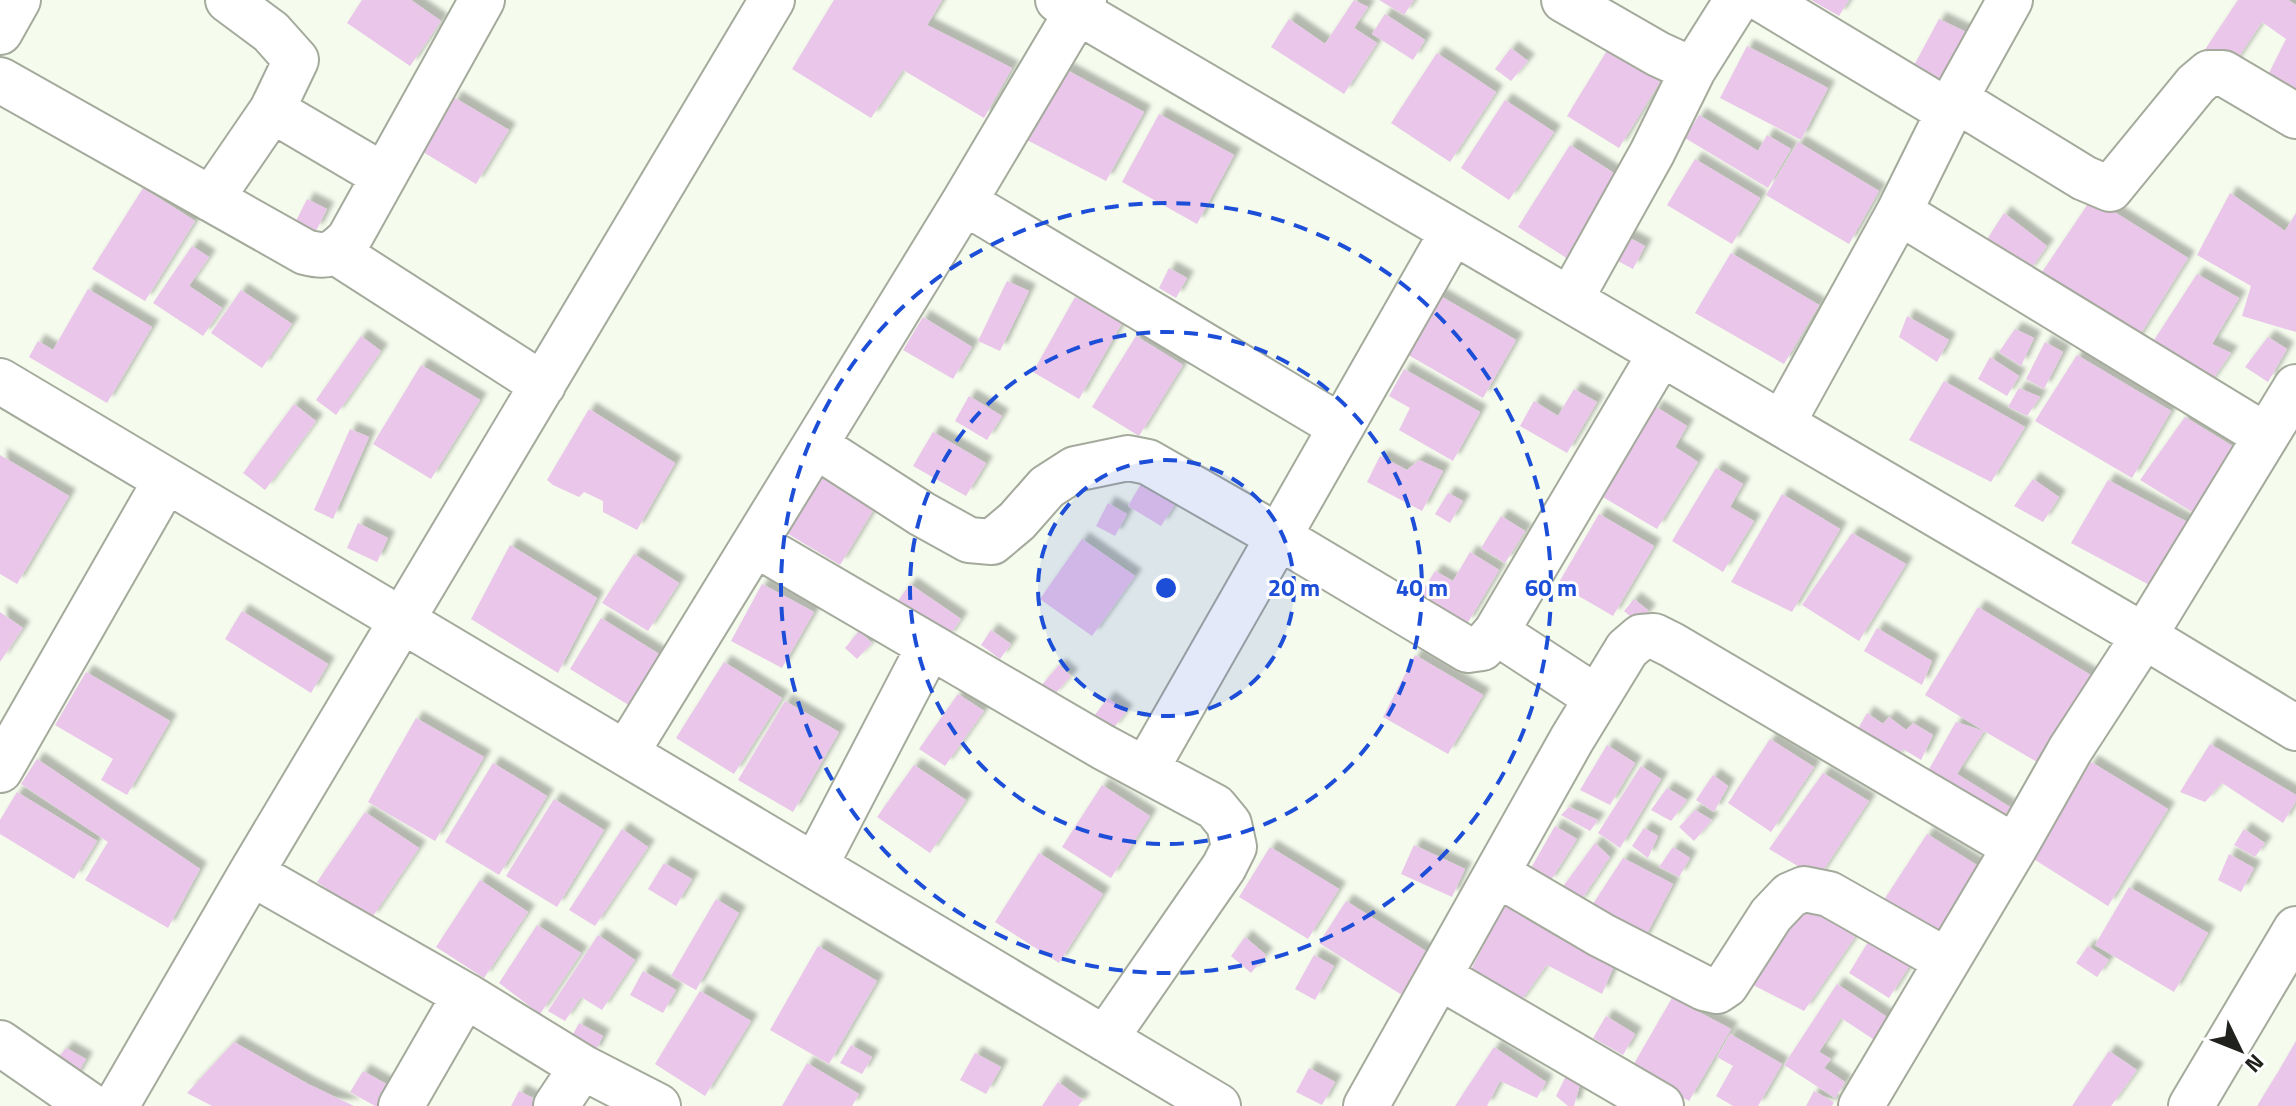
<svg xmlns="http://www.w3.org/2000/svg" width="2296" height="1106" font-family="'Titillium Web',sans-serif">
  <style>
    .building { fill: #e9c6ea; filter: url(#shadow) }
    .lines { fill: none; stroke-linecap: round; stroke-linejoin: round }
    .minor-casing { stroke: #a4aa9c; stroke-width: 48 }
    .minor { stroke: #fff; stroke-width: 44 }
    .ring { fill: none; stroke: #1d4ed8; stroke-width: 4; stroke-dasharray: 14 10 }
    .centre { fill: #1d4ed8; stroke: #fff; stroke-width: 4 }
    .ring-label { font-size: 24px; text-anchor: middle; font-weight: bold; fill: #1d4ed8; stroke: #fff; stroke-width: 6; stroke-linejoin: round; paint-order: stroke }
  </style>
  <defs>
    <filter id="shadow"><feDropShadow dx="7" dy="-7" stdDeviation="2" flood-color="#0004"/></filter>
  </defs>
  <rect width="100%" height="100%" fill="#f5fbed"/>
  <path class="building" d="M362,0H411L441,21L410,66L347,23Z
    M834,0H942L927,25L1012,68L984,118L903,70L871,118L792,69Z
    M1354,0L1368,7L1354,28L1377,43L1344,94L1271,47L1289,19L1325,44Z
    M1379,0H1414L1404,15Z
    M1811,0H1849L1839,16Z
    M2238,0H2288L2296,5V94L2266,79L2286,39L2262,22L2232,67L2204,51Z
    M1385,14L1425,40L1413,60L1372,34Z
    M1939,19L1966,32L1939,83L1912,69Z
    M1747,46L1828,88L1801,140L1720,98Z
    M1511,48L1528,61L1511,81L1495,69Z
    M1608,49L1660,82L1619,148L1567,116Z
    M1437,53L1496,92L1450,162L1391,123Z
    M1065,69L1144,112L1106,181L1027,140Z
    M455,98L509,130L476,184L423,152Z
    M1505,100L1554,132L1509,200L1461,168Z
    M1159,114L1234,155L1197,224L1122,182Z
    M1699,115L1758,151L1767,135L1791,149L1768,188L1685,138Z
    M1798,142L1879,191L1849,244L1766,195Z
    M1570,145L1620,177L1568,259L1518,227Z
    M1695,159L1760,198L1732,244L1667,205Z
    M143,188L195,221L145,301L92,269Z
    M2230,193L2285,231L2296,213V332L2242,316L2251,286L2197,255Z
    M2092,198L2188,258L2133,346L2034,284Z
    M307,199L327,209L316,231L296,221Z
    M2004,213L2047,246L2028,273L1984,244Z
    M1626,236L1645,246L1633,269L1614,259Z
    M192,246L209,257L189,286L222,308L203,336L153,303Z
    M1731,253L1819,305L1784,364L1695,313Z
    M1169,268L1187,278L1176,298L1159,288Z
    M2197,274L2239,298L2212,344L2231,353L2208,386L2147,351Z
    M1007,281L1029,291L1000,351L978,341Z
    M88,289L152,327L107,403L29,357L38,341L53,350Z
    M241,290L292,324L262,368L211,333Z
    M1437,294L1516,340L1483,398L1403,352Z
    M1075,297L1122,323L1079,399L1033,372Z
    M1907,316L1949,340L1937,362L1899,337Z
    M923,317L972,347L953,379L903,350Z
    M2015,329L2034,338L2021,366L1999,352Z
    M361,336L381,351L336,415L316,400Z
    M1136,336L1183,365L1139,436L1092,407Z
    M2268,337L2287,349L2268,382L2245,367Z
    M2045,342L2063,352L2044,389L2026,379Z
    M2077,355L2171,411L2132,478L2035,421Z
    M1990,357L2019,376L2007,396L1978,379Z
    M421,365L480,400L431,479L373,444Z
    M1404,369L1480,412L1453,461L1399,430L1410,408L1389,396Z
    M1944,381L2025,427L1991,482L1909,440Z
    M2019,388L2040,397L2027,416L2008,407Z
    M1574,389L1597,402L1567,453L1520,426L1534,401L1558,416Z
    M969,396L1002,416L987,440L955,421Z
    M294,404L316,421L265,490L243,473Z
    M1656,407L1687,426L1675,447L1698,462L1657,529L1601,496Z
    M589,409L675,463L637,530L603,512V501L584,492L579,497L553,485L547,480Z
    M2185,417L2234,447L2197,515L2140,480Z
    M350,429L369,437L333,519L314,510Z
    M933,432L986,463L966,496L913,466Z
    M0,455L69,496L17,584L0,574Z
    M1380,456L1407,470L1419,460L1443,471L1422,511L1367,482Z
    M1716,468L1743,484L1730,507L1754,521L1723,572L1672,541Z
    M816,474L874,509L840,565L783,531Z
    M2033,479L2059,497L2043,522L2014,506Z
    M2108,480L2191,524L2155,588L2071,543Z
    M1141,484L1175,504L1161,526L1128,506Z
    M1448,493L1463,501L1450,523L1435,514Z
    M1782,494L1840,529L1792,612L1731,582Z
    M1108,503L1127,514L1115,536L1096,526Z
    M1599,514L1654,546L1613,616L1558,584Z
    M1501,516L1525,531L1505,563L1481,548Z
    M358,523L388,538L377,562L347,548Z
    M1852,533L1906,564L1859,641L1802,605Z
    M1082,539L1135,576L1092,636L1040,599Z
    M510,545L597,598L558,673L471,619Z
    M1470,552L1499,570L1467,624L1419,597L1435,571L1453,581Z
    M634,554L679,583L648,631L602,603Z
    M762,584L814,612L782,668L731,641Z
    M910,584L961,619L947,639L895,605Z
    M1634,599L1649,611L1639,624L1624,611Z
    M1978,607L2094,677L2042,765L1984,731L1957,774L2010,807L2000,823L1924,778L1956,722L1984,731L1925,695Z
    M242,611L328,664L311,693L225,639Z
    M0,612L23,628L0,662Z
    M601,618L672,662L640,712L570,669Z
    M1877,628L1932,661L1922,685L1864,651Z
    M991,630L1011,644L1000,659L981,645Z
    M859,631L872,643L857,659L845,648Z
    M1415,655L1483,695L1448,754L1383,717Z
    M724,662L782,698L734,774L676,738Z
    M1059,665L1071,676L1052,697L1040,687Z
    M86,672L170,721L127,795L101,780L113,759L55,725Z
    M958,694L984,711L945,766L919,749Z
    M1108,698L1126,712L1112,730L1094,716Z
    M785,701L839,732L793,812L738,780Z
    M1867,713L1883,724L1889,717L1906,730L1913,723L1933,735L1921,760L1903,749L1895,760L1855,734Z
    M416,718L484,757L435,841L368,802Z
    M1770,739L1814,767L1771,832L1728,803Z
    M2210,744L2296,795V801L2283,823L2222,783L2205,802L2180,792Z
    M1607,745L1635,763L1610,805L1580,790Z
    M37,759L200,869L168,928L85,880L108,842L21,784Z
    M2091,762L2168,809L2108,906L2032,858Z
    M493,763L547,796L499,875L445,842Z
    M914,765L966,800L930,853L877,817Z
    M1641,766L1661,779L1620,848L1598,833Z
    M1823,773L1869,801L1818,878L1769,849Z
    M1713,775L1728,786L1714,812L1696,800Z
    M1102,785L1150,816L1111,878L1062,847Z
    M1667,788L1687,800L1671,821L1651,810Z
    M17,792L97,841L74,879L0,834V820Z
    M554,799L604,830L557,907L506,876Z
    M1569,807L1598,820L1590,831L1561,815Z
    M1695,810L1712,820L1694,841L1679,827Z
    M365,812L419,848L371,919L317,882Z
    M1555,826L1577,839L1549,883L1527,875Z
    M1644,828L1658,836L1648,858L1632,846Z
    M622,829L648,847L595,926L569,910Z
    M2244,829L2265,843L2255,857L2234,845Z
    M1927,834L1980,867L1939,938L1880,906Z
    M1595,843L1610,857L1578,905L1559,892Z
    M1414,845L1465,869L1452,897L1401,874Z
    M1270,847L1339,889L1308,939L1239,897Z
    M1673,847L1690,858L1679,877L1659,867Z
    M1039,853L1103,894L1059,963L995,922Z
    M2229,854L2254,868L2241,892L2218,880Z
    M1623,858L1673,884L1642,943L1589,910Z
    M664,863L692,879L676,906L648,889Z
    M480,880L528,912L484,978L436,947Z
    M2129,887L2208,933L2174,992L2095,945Z
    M716,899L739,913L696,990L671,976Z
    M1346,901L1429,953L1402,995L1319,943Z
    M1505,902L1614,966L1602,994L1547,965L1517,1006L1469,974Z
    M1805,903L1855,937L1804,1011L1751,984Z
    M537,925L581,953L540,1014L499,983Z
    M598,935L635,960L602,1010L581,997L565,1021L548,1011Z
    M1245,937L1266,955L1251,973L1231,956Z
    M1870,939L1910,965L1889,998L1849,973Z
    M818,946L877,981L829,1064L770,1030Z
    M2088,946L2109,960L2097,977L2076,963Z
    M1314,955L1334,966L1315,1000L1295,989Z
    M643,971L676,990L663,1013L630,995Z
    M1837,984L1890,1019L1876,1041L1841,1018L1819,1052L1831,1059L1824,1068L1845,1082L1835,1098L1784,1065Z
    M700,991L751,1021L705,1096L655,1064Z
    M1672,998L1731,1029L1689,1101L1631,1069Z
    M1606,1016L1635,1034L1623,1055L1593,1038Z
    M579,1023L603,1036L594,1054L570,1040Z
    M1730,1034L1782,1064L1758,1106H1733L1716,1096L1733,1066L1717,1057Z
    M2296,1041V1106H2257L2278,1072Z
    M234,1042L308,1084L354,1106H212L187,1093Z
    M851,1045L872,1057L862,1074L840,1063Z
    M1494,1047L1546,1082L1537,1098L1500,1081L1487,1106H1455Z
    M66,1048L86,1059L71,1085L50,1068Z
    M2109,1051L2137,1070L2111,1106H2072Z
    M975,1053L1001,1067L986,1094L960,1080Z
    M807,1063L859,1094L852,1106H782Z
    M1309,1068L1335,1082L1322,1105L1296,1092Z
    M363,1071L397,1090L388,1106H375L350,1092Z
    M1567,1074L1581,1081L1574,1106H1568L1556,1096Z
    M1058,1082L1083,1100L1078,1106H1042Z
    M519,1091L542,1103L540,1106H511Z
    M1814,1091L1834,1102L1832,1106H1806Z"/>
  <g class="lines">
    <g class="minor-casing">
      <path id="minor" d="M1058,0L2144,636L2296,728
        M1564,0L1658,54L1693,70L1652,153L1570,300
        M1763,0L1949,112
        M0,32L18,0
        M1693,70L1737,0
        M0,80L305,252C327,258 333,255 349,239L482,0
        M1955,99L2084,178L2110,189L2196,84L2209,73H2223L2296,116
        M272,110L384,176
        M211,199L272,110L296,60L271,32L228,0
        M964,202L1341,427
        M1899,212L2266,436
        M336,252L543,385
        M0,381L1218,1106
        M1782,424L1899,212L1955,99L2010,0
        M815,445L922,514L969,540L992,542L1017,521L1047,487L1075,469L1128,458L1148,462L1279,537L1468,650L1482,648L1496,632L1661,353
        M755,544L1103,747L1215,807L1229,824L1234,847L1224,867L1105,1039
        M1496,632L1597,698
        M626,753L964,202L1084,0
        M1146,769L1453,231
        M0,770L166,480
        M815,866L929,647
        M251,873L465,995L582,1067L658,1106
        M1497,874L1601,935L1704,988L1717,991L1726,985L1771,915L1790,895L1804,889L1829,894L1947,961
        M1440,977L1661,1106
        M0,1043L91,1106
        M116,1106L251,873L772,0
        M401,1106L465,995
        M556,1106L582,1067
        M1366,1106L1572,739L1627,649L1641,637L1654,636L1672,645L2015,847
        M1861,1106L2015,847L2070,750L2144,636L2296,387
        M2191,1106L2296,929"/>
    </g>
    <use href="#minor" class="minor"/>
  </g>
  <circle cx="1166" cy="588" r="128" fill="#1d4ed8" fill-opacity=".12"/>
  <g class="ring">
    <circle cx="1166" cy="588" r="128"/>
    <circle cx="1166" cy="588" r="256"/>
    <circle cx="1166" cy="588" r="385"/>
  </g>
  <circle cx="1166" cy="588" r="12" class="centre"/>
  <g class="ring-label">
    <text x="1294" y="596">20 m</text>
    <text x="1422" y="596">40 m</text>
    <text x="1551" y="596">60 m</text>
  </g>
  <g transform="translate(2240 1050) rotate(133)" stroke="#ffffff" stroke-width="6" paint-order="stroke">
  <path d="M0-6L14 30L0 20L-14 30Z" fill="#20221d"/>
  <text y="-12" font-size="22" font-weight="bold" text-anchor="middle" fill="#20221d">N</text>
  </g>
</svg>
